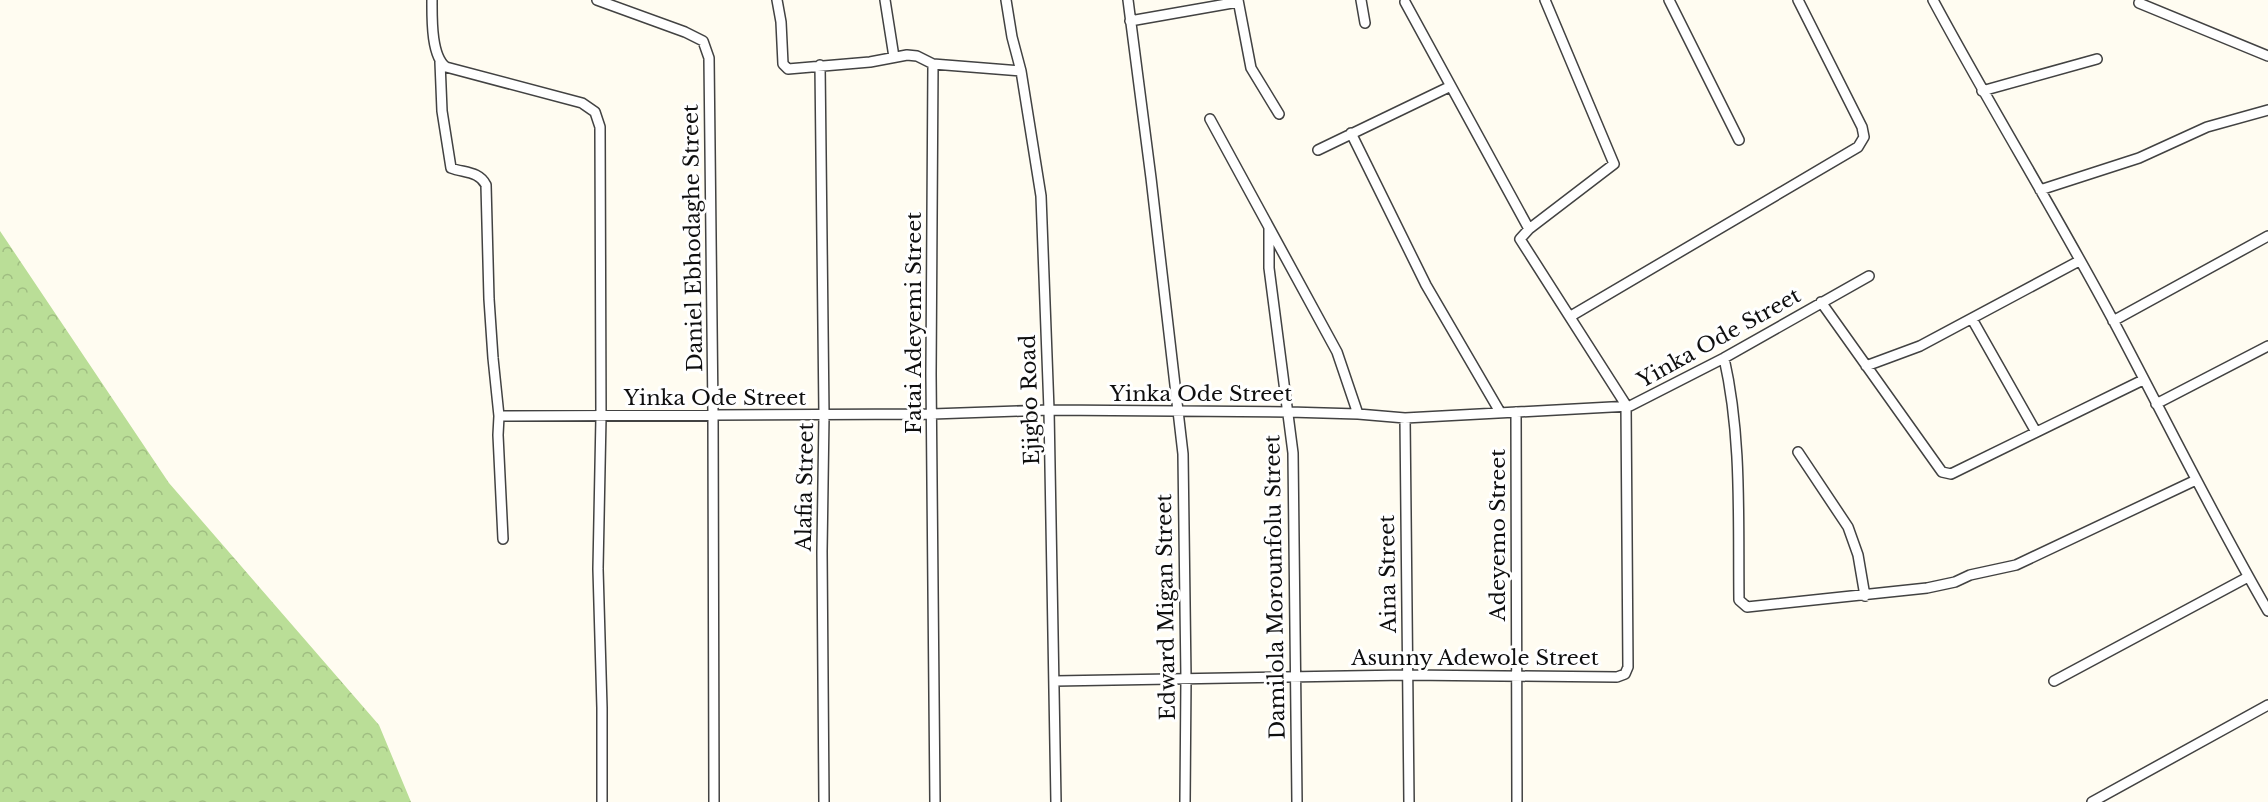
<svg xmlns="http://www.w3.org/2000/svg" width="2268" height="802" font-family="'Libre Baskerville',serif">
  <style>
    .forest { fill: url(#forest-crowns) }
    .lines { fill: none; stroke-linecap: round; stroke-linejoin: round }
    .minor-casing { stroke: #424242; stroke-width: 12 }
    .minor { stroke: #fff; stroke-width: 9 }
    .labels { text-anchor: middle; stroke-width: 6; stroke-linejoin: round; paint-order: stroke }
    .street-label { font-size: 21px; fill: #0f0f0f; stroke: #fff }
  </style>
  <defs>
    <pattern id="forest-crowns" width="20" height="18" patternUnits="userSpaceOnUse" patternTransform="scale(1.5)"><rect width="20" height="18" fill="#bade97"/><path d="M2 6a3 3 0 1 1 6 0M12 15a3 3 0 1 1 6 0" fill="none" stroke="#9fbd81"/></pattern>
  </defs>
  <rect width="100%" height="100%" fill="#fffcf1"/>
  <path class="forest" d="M0,231L169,483L379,725L411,802H0Z"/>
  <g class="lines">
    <g class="minor-casing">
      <path id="minor" d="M432,0C432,18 431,56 446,67L582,103L595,112L600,127L601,417L598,569L602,708V802
        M597,0L685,32L703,41L709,58L713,414L714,802
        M777,0L781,22L783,64L788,69L870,62L907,55L917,56L933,64L1021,71
        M885,0L894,57
        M1006,0L1012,37L1021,71L1041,196L1049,410L1056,802
        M1128,0L1151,178L1183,454L1186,678L1185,802
        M1238,0L1251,68L1279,114
        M1361,0L1365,23
        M1669,0L1739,140
        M1933,0C1991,108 2056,213 2114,322C2165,418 2213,516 2268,611
        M1405,2L1529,229
        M2139,3L2268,56
        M1130,21L1238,2
        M440,62L442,111L451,168C464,173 479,171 486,185L489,299L493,358L499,416L498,435L503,539
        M933,64L931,374L935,802
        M820,65L824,415L822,552L824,802
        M1982,91L2097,59
        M1210,119L1337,352L1358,414
        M1351,133L1426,285L1500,412
        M1318,150L1451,86
        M2040,190L2139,158L2207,127L2268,110
        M1269,228V268L1293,453L1297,802
        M1821,302L1942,472L1951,474L2143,380
        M1571,316L1858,147L1864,137L1862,127L1798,0
        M1972,319L2036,432
        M2113,321L2268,236
        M1724,358C1742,437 1738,519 1739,600L1747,607L1927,588L1955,582L1970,575L2016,565L2196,480
        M1866,366L1920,346L2079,261
        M2156,404L2268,346
        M1516,412L1517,802
        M499,416L932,414L1049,410L1289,412L1358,414L1405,418L1630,406L1724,358L1869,276
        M1405,418L1409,802
        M1798,452L1848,527L1858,555L1865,596
        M1055,681L1407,675L1617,677L1625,674L1628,667L1626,405L1520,239L1529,229L1614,164L1545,0
        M2054,681L2248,577
        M2092,802L2268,705"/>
    </g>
    <use href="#minor" class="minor"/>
  </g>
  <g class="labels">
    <g class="street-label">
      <text transform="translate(693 238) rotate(-91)" y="7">Daniel Ebhodaghe Street</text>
      <text transform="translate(914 323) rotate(-90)" y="7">Fatai Adeyemi Street</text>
      <text transform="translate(1719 338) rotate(-29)" y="7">Yinka Ode Street</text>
      <text x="1201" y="401">Yinka Ode Street</text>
      <text x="715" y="405">Yinka Ode Street</text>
      <text transform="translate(1030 400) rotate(-92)" y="7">Ejigbo Road</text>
      <text transform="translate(805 487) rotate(-89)" y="7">Alafia Street</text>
      <text transform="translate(1498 535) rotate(-90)" y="7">Adeyemo Street</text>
      <text transform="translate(1388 574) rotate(-91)" y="7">Aina Street</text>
      <text transform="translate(1275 587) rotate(-91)" y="7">Damilola Morounfolu Street</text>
      <text transform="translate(1166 607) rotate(-91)" y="7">Edward Migan Street</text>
      <text x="1475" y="665">Asunny Adewole Street</text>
    </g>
  </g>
</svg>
